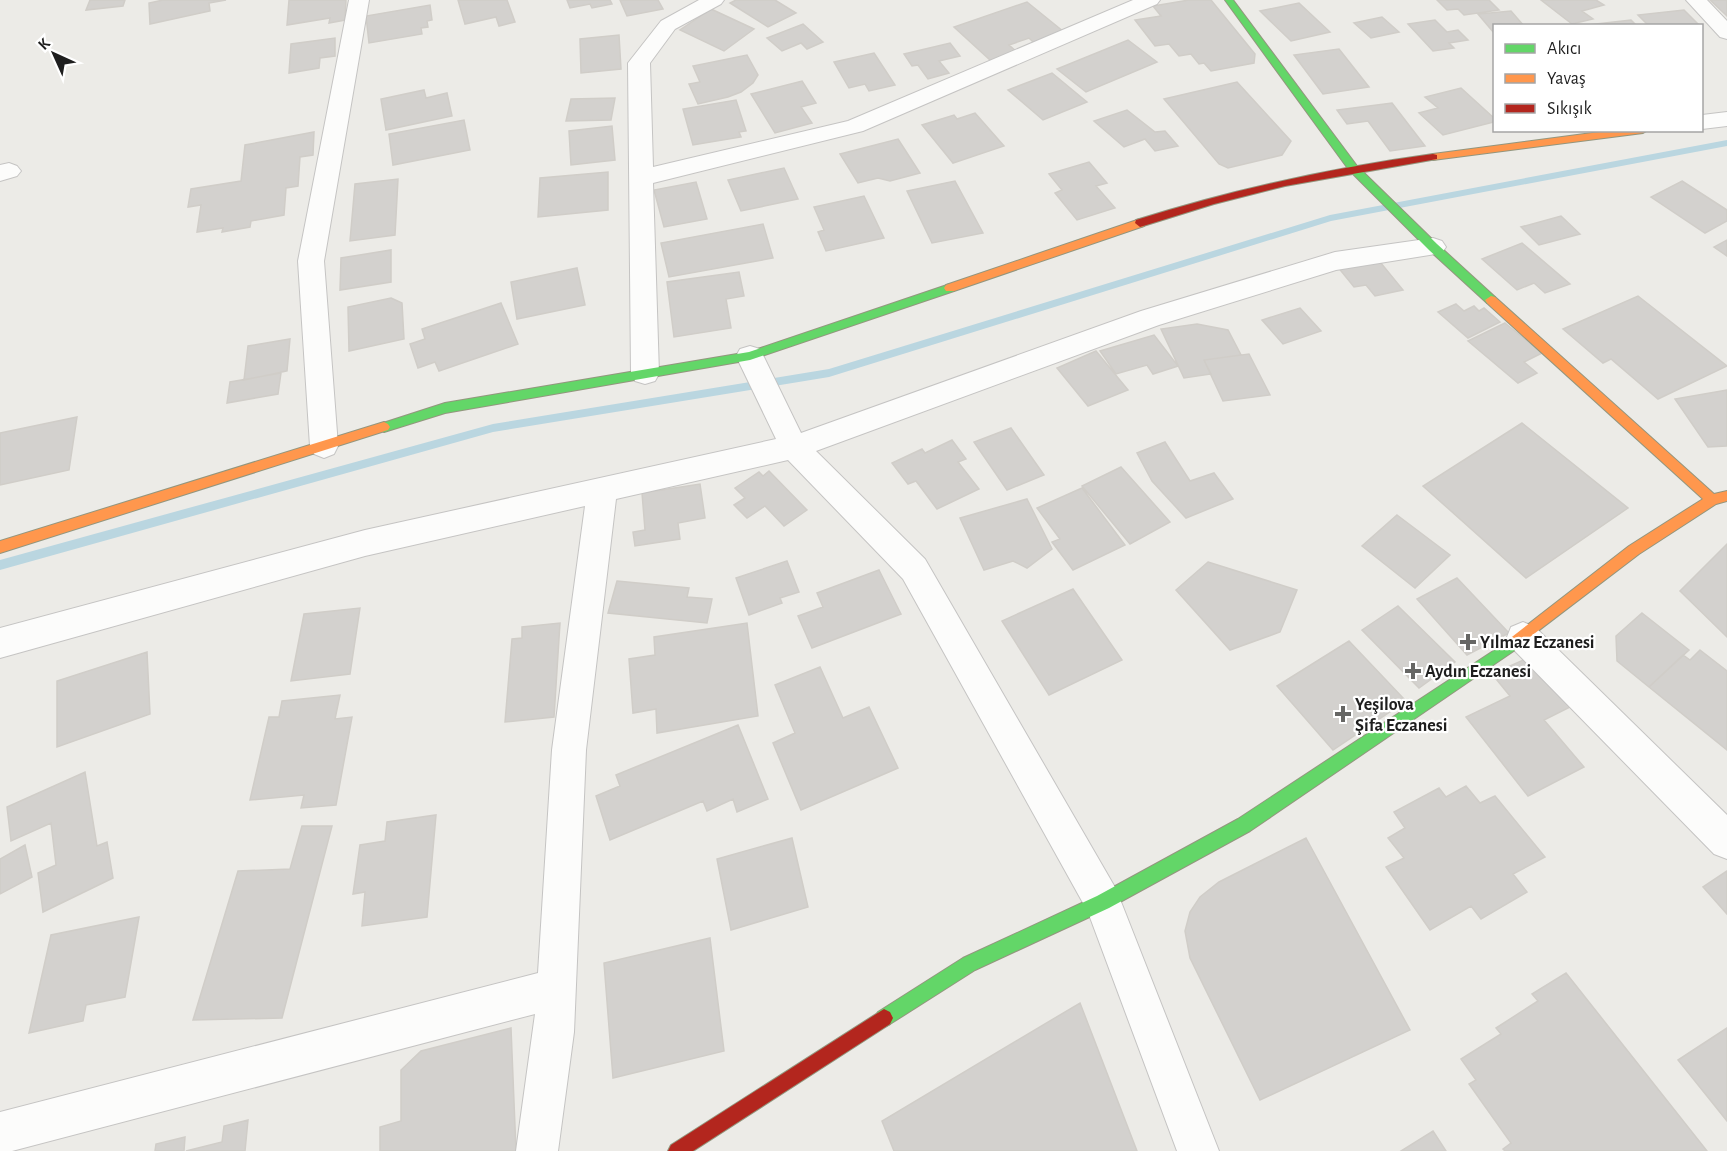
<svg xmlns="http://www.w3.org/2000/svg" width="1727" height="1151" font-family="'Alegreya Sans',sans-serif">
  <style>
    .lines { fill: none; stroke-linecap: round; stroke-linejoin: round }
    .stream { fill: #bad6e0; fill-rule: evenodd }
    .building { fill: #d3d1ce; stroke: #d0cdc8; stroke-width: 1.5 }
    .street-casing { stroke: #c5c4c3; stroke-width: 2 }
    .fast-casing { stroke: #93967e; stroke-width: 2 }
    .slow-casing { stroke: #93967e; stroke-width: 2 }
    .jam-casing { stroke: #93967e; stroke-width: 2 }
    .street { fill: #fcfcfb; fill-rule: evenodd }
    .fast { fill: #63d668; fill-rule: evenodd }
    .slow { fill: #ff974d; fill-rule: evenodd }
    .jam { fill: #b3261e; fill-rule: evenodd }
    .poi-dot { fill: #666664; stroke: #fff; stroke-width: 2 }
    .labels { text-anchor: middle; stroke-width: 4.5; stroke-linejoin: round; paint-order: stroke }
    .poi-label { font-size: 18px; font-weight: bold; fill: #1e1e1e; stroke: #fff; text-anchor: start }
  </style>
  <rect width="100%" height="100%" fill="#ecebe7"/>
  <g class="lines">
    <path class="stream" d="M1727,140V146L1331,221L829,377L493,432L0,570V560L493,424L829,369L1330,215Z"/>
  </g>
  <path class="building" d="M90,0H125L123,6L86,10Z
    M163,0H226L209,3L210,11L150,24L149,3Z
    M289,0H346L345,20L329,23L330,18L287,25Z
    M458,0H507L515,22L499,26L496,17L465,24Z
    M567,0H610L612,4L592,8L590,4L570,8Z
    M620,0H658L663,9L627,16Z
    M736,0H775L796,13L768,27L730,3Z
    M1189,0H1211L1255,54L1254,63L1211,71L1204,63L1199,64L1191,54L1179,56L1169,44L1155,46L1135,20L1161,16L1153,6Z
    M1437,0H1489L1499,10L1464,15L1458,9L1447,10Z
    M1541,0H1596L1604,5L1582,11L1593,19L1572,24Z
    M1710,0H1727V16Z
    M1027,2L1064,32L1034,43L1029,38L1009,45L1017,52L991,61L954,27Z
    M1299,3L1330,32L1291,41L1260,11Z
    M430,5L432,20L427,21L428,27L421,28L422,34L369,43L366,16Z
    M711,9L754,29L724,51L680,30Z
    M1684,10L1700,26H1649L1638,15Z
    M1511,11L1524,26H1494V33L1478,14Z
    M1382,17L1399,32L1371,38L1354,23Z
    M1435,20L1447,32L1458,30L1468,40L1449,43L1454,48L1433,51L1408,24Z
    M1631,20L1637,26L1587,25Z
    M803,24L823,42L807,49L801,43L782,51L767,38Z
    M619,35L621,69L581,73L580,39Z
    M335,38V56L320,58L319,68L289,73L291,44Z
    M1128,40L1157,62L1086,92L1057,69Z
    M950,43L960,56L939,61L949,73L928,79L918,65L912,66L904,54Z
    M1339,49L1369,87L1323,94L1294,55Z
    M874,53L895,85L869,91L865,84L849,88L834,62Z
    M747,55L758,75L753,83L741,92L728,97L698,104L689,84L700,82L693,66Z
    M1052,73L1087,102L1043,120L1008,90Z
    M802,81L816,103L801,107L812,123L775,133L751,94Z
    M1237,82L1291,141L1282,155L1228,168L1219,164L1164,99Z
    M1461,88L1494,118V122L1443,135L1419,113L1438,108L1425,97Z
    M424,90L426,98L447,93L452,116L386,130L381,99Z
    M615,98L611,120L566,121L571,99Z
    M736,100L746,131L739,132L741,137L693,145L683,109Z
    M1392,103L1425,146L1390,151L1368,121L1347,124L1337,110Z
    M1127,110L1155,132L1165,131L1178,146L1155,151L1145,139L1124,147L1094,121Z
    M975,113L1004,146L953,163L922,125L954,115L957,119Z
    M464,120L470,150L393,165L389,134Z
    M612,126L615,160L571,165L569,131Z
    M314,132L313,155L300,157L298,186L286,188L284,215L251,221L250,227L222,232L223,228L197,232L201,205L188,207L191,189L241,181L245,145Z
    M898,139L920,173L890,181L878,178L858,183L840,154Z
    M1089,162L1107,183L1096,186L1115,208L1077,220L1055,193L1062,190L1049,174Z
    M784,168L798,199L741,211L728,180Z
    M608,172V210L538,217L540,178Z
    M398,179L395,235L350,241L355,184Z
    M955,181L983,233L932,243L907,191Z
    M1682,181L1727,210V221L1705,233L1651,197Z
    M696,182L707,219L664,227L654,190Z
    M864,196L884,238L826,251L818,232L824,230L814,207Z
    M1561,216L1580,234L1539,245L1521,227Z
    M763,224L773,258L669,277L661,243Z
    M1727,240V256L1714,247Z
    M1522,243L1570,284L1545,293L1534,283L1517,290L1482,259Z
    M391,250V282L340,290L341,258Z
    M1376,257L1403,290L1375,296L1366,285L1354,287L1337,266Z
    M577,268L585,305L517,319L511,282Z
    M739,272L744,296L726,299L731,328L674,337L667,282Z
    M1638,296L1727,366L1658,399L1611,359L1603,363L1563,329Z
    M391,298L402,303L404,339L349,351L348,307Z
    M501,303L518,344L439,371L435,362L418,368L410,344L425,339L422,329Z
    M1456,304L1464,311L1474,306L1479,311L1484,308L1500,322L1468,338L1438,312Z
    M1300,308L1321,331L1283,344L1262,320Z
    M1505,323L1542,353L1524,362L1537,373L1518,383L1468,341Z
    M1197,324L1228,330L1241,355L1204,360L1211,374L1184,378L1161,329Z
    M1154,335L1178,366L1153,374L1147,365L1116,374L1100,351Z
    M290,339L287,371L244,380L248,346Z
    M1096,351L1128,390L1088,406L1057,368Z
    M1249,354L1270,395L1223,401L1204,360Z
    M281,373L278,394L227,403L230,382Z
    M1727,390V446L1708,447L1675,399Z
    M77,417L69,470L0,485V433Z
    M1522,423L1628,508L1526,578L1423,486Z
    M1011,428L1044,475L1007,490L974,442Z
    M952,440L966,459L958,462L979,489L937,509L916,481L908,484L892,463L922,449L925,453Z
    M1165,442L1190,481L1214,473L1233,499L1186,518L1152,481L1137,453Z
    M1121,467L1170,522L1130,544L1082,486Z
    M769,471L807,510L784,526L765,506L747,518L734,505L745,498L735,488L759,472L763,476Z
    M700,484L705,518L678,523L680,539L635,546L633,532L645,530L642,493Z
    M1082,488L1125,545L1073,570L1052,542L1060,539L1037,508Z
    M1027,499L1052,549L1027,568L1013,561L984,570L960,518Z
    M1397,515L1450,555L1415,588L1362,546Z
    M1727,544V637L1680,591Z
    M787,561L799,592L780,598L782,603L749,615L736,578Z
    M1208,562L1297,590L1280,632L1230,650L1176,590Z
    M879,570L901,614L812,648L798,616L823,607L817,593Z
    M1457,578L1509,633L1467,655L1417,599Z
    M617,581L689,588L687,597L712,599L707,623L608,613Z
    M1073,589L1122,660L1049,695L1002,621Z
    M1398,606L1455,662L1419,688L1362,630Z
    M360,608L350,674L291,681L304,614Z
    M1642,613L1689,650L1649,687L1617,661L1616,636Z
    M560,623L554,717L505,722L512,639L522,638V627Z
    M747,623L758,716L657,733L656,709L633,713L629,659L655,655L654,637Z
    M1349,641L1406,701L1333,750L1277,686Z
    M1700,650L1727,671V750L1649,687L1683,655L1690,660Z
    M147,652L150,714L57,747V681Z
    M1530,657L1572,706L1544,720L1584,767L1528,796L1466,717L1510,696L1492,674Z
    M820,667L843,718L869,707L898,768L801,810L773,743L795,733L775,685Z
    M340,695L335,719L352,717L336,805L301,808L304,795L250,800L269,717H279L282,701Z
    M738,725L768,799L737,812L733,799L707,811L703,801L610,840L596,796L620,786L616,775Z
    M85,772L97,846L107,842L113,878L43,912L38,873L56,865L51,823L11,841L7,807Z
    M1466,786L1480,803L1495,796L1545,857L1513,874L1527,892L1481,919L1471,906L1430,930L1386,867L1404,858L1388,838L1405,828L1394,812L1439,788L1446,797Z
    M436,815L427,917L362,926L365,892L353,894L360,845L385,841L387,822Z
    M302,826H332L282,1018L193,1020L238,871L290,869Z
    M792,838L808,907L731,930L717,859Z
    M1306,838L1410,1030L1260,1100L1190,958L1185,931L1190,912L1200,897L1219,882Z
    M25,845L32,877L0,894V859Z
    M1727,871V914L1703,887Z
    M139,917L125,997L86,1005L83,1021L29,1033L51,935Z
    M710,938L724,1051L613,1078L604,963Z
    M1566,973L1707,1151H1505L1503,1149L1511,1143L1469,1084L1476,1080L1461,1059L1501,1034L1496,1028L1538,1001L1532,994Z
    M1080,1003L1137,1151H894L882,1121Z
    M511,1028L516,1151H380V1127L401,1121V1070L421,1051Z
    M1727,1028V1121L1678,1060Z
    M248,1120L245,1151H186L222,1142L224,1126Z
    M1433,1131L1446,1151H1401Z
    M185,1137L184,1151H155L156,1144Z"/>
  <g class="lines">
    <g class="street-casing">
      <path id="street" d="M349,0H369L324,261L338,446L334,454L324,458L314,454L310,446L298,261Z
        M699,0H724L721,4L675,29L650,63L653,167L848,121L1133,0H1160L1157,4L863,131L653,183L659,374L655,381L645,384L635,381L631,374L628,63L661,21Z
        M1686,0H1707L1727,21V39L1720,37Z
        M1727,112V126L1702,129V115Z
        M9,163L17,166L21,171L17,176L0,181V165Z
        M1433,238L1442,241L1446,247L1442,253L1336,270L1159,325L816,451L925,559L1116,889L1219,1151H1177L1088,912L903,579L788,460L616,499L586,750L574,1032L558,1151H516L535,1014L12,1151H0V1112L538,973L552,750L585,506L365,556L0,658V628L365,530L776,439L736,356L740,349L750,346L760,349L801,433L1141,311L1335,252Z
        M1523,622L1535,627L1727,815V859L1714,854L1511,647L1507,637L1511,627Z"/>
    </g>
    <g class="fast-casing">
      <path id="fast" d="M1225,0H1233L1357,166L1437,244L1495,297V303H1487L1429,250L1349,170Z
        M950,284L954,285V291L750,360L445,413L384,432L378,427L380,424L445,403L749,352Z
        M1513,638L1518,640L1520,644L1518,648L1250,831L1109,908L975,970L890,1024L884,1027L878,1024L875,1018L878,1012L963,958L1097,896L1238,819Z"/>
    </g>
    <g class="slow-casing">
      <path id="slow" d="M1615,130H1648L1643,133L1433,160L1428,157L1433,154Z
        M1140,219L1145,223L1144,226L954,291H946L944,288L946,285Z
        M1491,296L1495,297L1714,494L1727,491V501L1716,504L1639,554L1513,650L1508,648L1506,644L1508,640L1629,546L1703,499L1487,303L1485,300Z
        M384,422L388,424L390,427L388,430L0,553V541Z"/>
    </g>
    <g class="jam-casing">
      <path id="jam" d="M1433,154L1437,155V159L1285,186L1214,204L1140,227L1135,223L1136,220C1234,189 1332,168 1433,154Z
        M884,1009L890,1012L893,1018L890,1024L693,1151H668L671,1145Z"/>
    </g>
    <use href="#street" class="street"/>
    <use href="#fast" class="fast"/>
    <use href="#slow" class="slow"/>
    <use href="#jam" class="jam"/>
  </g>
  <g class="poi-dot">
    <path d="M1465 633h6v6h6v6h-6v6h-6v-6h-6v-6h6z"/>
    <path d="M1410 662h6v6h6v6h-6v6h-6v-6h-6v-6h6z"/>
    <path d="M1340 705h6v6h6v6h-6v6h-6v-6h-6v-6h6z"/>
  </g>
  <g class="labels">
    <g class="poi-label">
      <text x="1480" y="648">Yılmaz Eczanesi</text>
      <text x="1425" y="677">Aydın Eczanesi</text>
      <text x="1355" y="710">Yeşilova<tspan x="1355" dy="21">Şifa Eczanesi</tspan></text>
    </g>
  </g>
  <rect x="1493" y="24" width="210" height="108" fill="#ffffff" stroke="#a5a5a5" stroke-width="1.5"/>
  <rect x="1505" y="44" width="30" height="9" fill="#63d668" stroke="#a5a5a5" stroke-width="1.5"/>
  <text x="1547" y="54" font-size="18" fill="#1e1e1e">Akıcı</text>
  <rect x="1505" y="74" width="30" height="9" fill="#ff974d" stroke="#a5a5a5" stroke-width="1.5"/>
  <text x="1547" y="84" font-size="18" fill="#1e1e1e">Yavaş</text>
  <rect x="1505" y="104" width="30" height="9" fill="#b3261e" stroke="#a5a5a5" stroke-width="1.5"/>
  <text x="1547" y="114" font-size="18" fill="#1e1e1e">Sıkışık</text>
  <g transform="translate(54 54) rotate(315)" stroke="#ffffff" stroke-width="4.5" paint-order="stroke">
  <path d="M0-4.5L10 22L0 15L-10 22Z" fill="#1e1e1e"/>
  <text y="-9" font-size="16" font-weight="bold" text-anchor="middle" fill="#1e1e1e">K</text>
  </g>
</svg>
